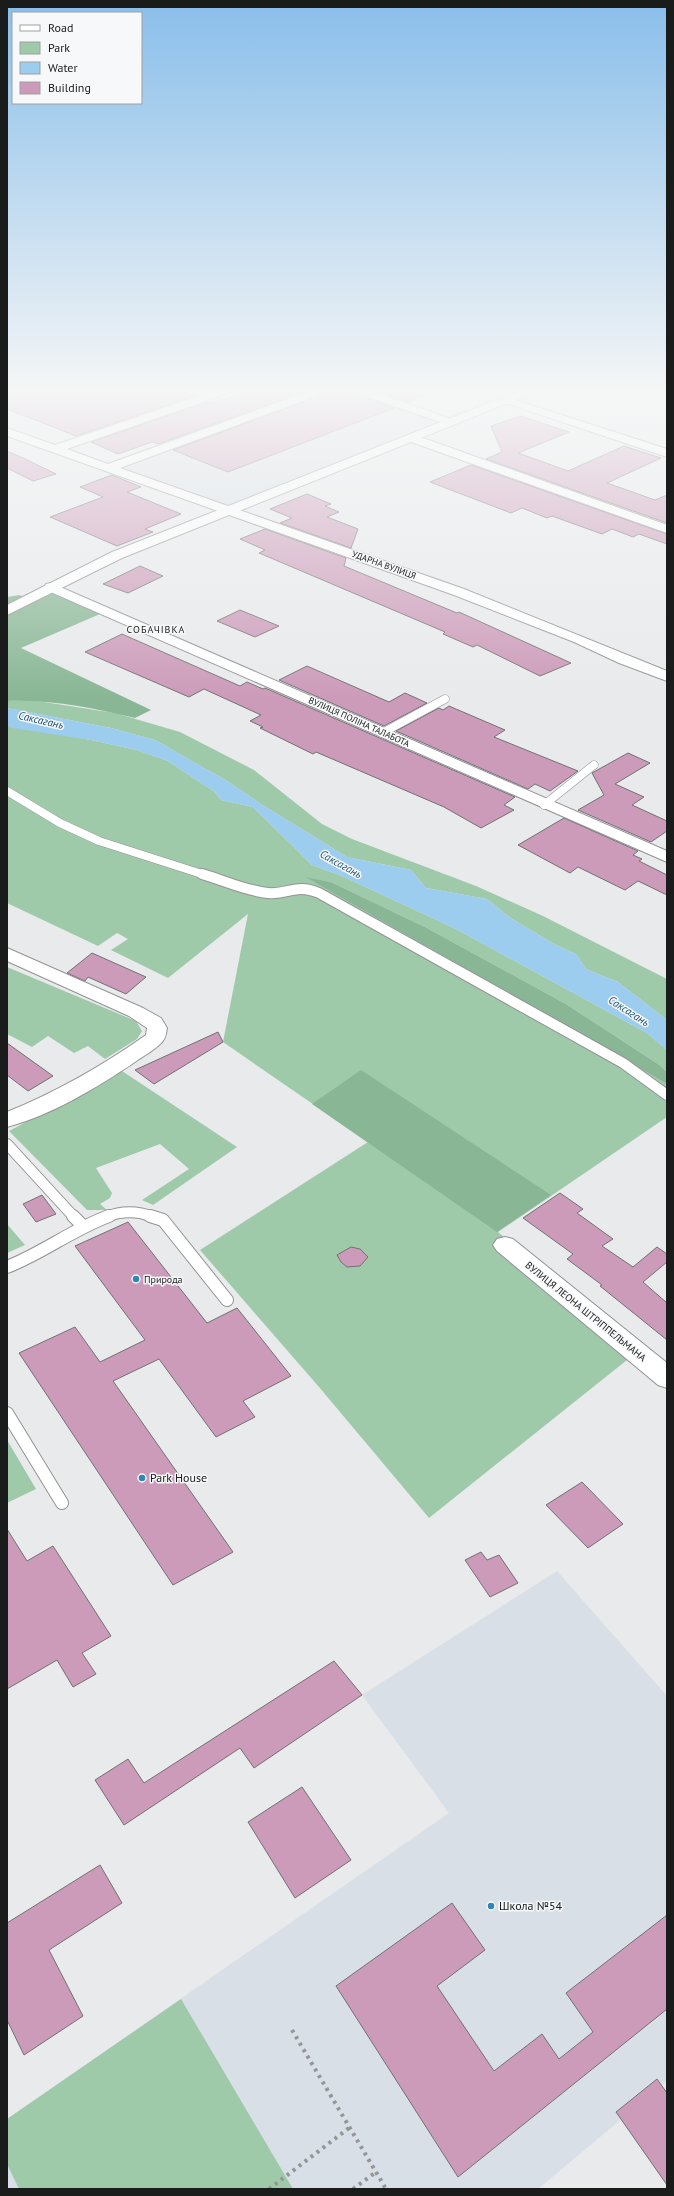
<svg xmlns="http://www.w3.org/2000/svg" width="674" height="2196" font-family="'PT Sans',sans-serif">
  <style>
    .built { fill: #d9dfe6 }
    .green { fill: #9fcaa9 }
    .forest { fill: #89b795 }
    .water { fill: #9cccee }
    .building { fill: #cc9bb9; stroke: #727172 }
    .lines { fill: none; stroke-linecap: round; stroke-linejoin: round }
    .lane-far2-casing { stroke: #929394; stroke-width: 9 }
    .lane-far1-casing { stroke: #929394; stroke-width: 12 }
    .lane-casing { stroke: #929394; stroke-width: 14 }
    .street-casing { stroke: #929394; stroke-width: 2 }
    .secondary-casing { stroke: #929394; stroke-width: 2 }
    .path { stroke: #949596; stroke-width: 4; stroke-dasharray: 3 4.5; stroke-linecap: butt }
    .lane-far2 { stroke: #fff; stroke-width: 8 }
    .lane-far1 { stroke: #fff; stroke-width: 10 }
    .lane { stroke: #fff; stroke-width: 12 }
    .street { fill: #fff; fill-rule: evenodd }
    .secondary { fill: #fff; fill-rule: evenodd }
    .poi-dot { fill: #2e87b5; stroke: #f7f8f9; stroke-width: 1.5 }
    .labels { text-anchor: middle; stroke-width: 3; stroke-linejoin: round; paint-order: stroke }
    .far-street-label { font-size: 9px; fill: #1a1b1b; stroke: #f7f8f9 }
    .far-quarter-label { font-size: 10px; letter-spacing: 1px; fill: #1a1b1b; stroke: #f7f8f9 }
    .poi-label { font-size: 10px; fill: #1a1b1b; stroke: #f7f8f9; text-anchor: start }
    .street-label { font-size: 10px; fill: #1a1b1b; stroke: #f7f8f9 }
    .water-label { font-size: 11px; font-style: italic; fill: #195273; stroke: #f7f8f9 }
    .near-poi-label { font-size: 12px; fill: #1a1b1b; stroke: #f7f8f9; text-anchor: start }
  </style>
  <rect width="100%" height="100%" fill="#e9eaec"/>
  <path class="built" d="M320,391H375L369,393L450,422L226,511L108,468Z
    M557,1571L667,1696V2081L538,2189H7V2119L449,1813L362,1695Z"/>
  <path class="green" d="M31,700L115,713L180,732L254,770L322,824L352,839L476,886L543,916L667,979V1020L618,982L586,969L576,954L554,944L512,919L487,899L426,888L411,870L347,857L261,804L227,781L155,740L111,728L7,708V701Z
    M7,725L91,740L137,750L168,761L215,792L221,800L253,807L312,865L342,876L456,929L647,1033L667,1050V1072L658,1064L566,1004L427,928L331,882L307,878L667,1084V1117L498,1232L637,1352L429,1518L319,1387L200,1250L368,1142L223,1042L248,914L168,978L111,950L128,939L117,933L98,946L7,903Z
    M7,967L136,1021L142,1031L137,1039L105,1059L88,1046L74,1053L48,1036L32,1047L7,1034Z
    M122,1071L237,1147L153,1205L142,1200L189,1169L160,1144L96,1168L112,1193L110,1198L100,1204L107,1210H87L9,1131Z
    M7,1224L25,1245L7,1253Z
    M7,1440L36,1489L7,1503Z
    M181,1999L293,2189H19L7,2164V2119Z"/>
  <path class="forest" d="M51,587L107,611L21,648L151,710L135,718C94,708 49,699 7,701V597L19,595L29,598Z
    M305,877L331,882L427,928L566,1004L658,1064L667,1072V1084Z
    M361,1070L551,1195L497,1232L312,1104Z"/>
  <path class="water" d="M7,708L111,728L155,740L227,781L261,804L347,857L411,870L426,888L487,899L512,919L554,944L576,954L586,969L618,982L667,1020V1050L647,1033L456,929L342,876L312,865L253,807L221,800L215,792L168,761L137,750L91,740L12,728L7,725Z"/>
  <path class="building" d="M7,391H186V393L194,396L76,436L7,409Z
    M248,391H306L158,444L152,442L118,454L91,442L208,402L212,403Z
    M327,391H353L356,394L394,408L228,472L173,450L325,394Z
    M375,391H434L435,392L408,402Z
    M521,416L569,432L518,453L568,471L624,446L661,458L607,483L655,500L667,495V523L486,459L502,452L491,426Z
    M7,451L23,458L56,474L33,481L7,468Z
    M471,465L667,534V544L639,534L633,537L612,529L602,534L552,516L547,518L522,508L511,513L430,482Z
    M112,475L141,487L127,492L181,514L145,529L153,532L117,546L50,517L103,497L80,487Z
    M307,494L331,504L325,506L339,512L327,517L358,529L351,548L280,523L292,518L270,509Z
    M265,529L346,558L344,566L457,613L459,612L571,663L540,676L477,645L473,647L443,634L445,632L259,553L265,550L240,539Z
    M140,566L163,576L128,593L103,584Z
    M240,610L279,626L255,637L217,621Z
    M122,634L240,686L247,682L263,689L265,688L515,797L504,805L514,810L481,828L444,807L316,752L313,754L260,728L263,727L250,721L261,715L204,689L189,697L85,652Z
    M307,666L389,702L405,693L427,703L384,726L279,680Z
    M449,706L505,730L494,737L578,771L550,791L535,784L528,789L396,731L439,708L443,710Z
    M628,753L650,763L615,784L644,797L632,805L667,821V831L651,842L578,810L604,795L592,773Z
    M564,818L638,851L633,855L642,859L639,861L667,875V895L638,881L625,890L578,867L570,873L518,845Z
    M92,953L146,977L126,994L88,977L85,981L67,973Z
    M218,1032L223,1042L154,1084L135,1070Z
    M7,1043L53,1076L28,1091L7,1075Z
    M560,1193L583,1209L577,1213L613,1239L602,1246L633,1267L657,1247L667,1254V1262L643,1282L667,1303V1340L600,1286L602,1285L567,1259L573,1254L523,1218Z
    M42,1195L56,1214L36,1222L23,1204Z
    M128,1222L207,1323L237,1308L291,1376L243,1401L255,1417L216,1437L159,1359L113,1381L233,1552L173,1585L19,1353L75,1327L100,1362L145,1340L75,1246Z
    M351,1247L360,1249L368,1257L360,1266L347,1267L341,1262L337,1255Z
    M582,1482L623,1524L588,1548L546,1505Z
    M7,1529L27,1561L53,1546L111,1636L82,1653L96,1674L73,1687L57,1660L7,1689Z
    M481,1552L487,1560L499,1555L518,1583L490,1597L465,1560Z
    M334,1661L362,1695L254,1768L240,1748L124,1825L95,1780L128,1759L144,1783Z
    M302,1787L351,1860L295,1898L248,1822Z
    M100,1865L122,1903L49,1950L83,2016L24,2055L7,2020V1923Z
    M452,1903L485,1950L437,1986L494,2071L542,2034L559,2059L593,2032L566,1993L667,1915V2009L458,2177L336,1986Z
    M657,2079L667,2093V2185L616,2112Z"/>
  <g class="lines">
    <g class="lane-far2-casing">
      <path id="lane-far2" d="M382,733L445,699
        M7,791L60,823L99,841L205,875
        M544,805L594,765"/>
    </g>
    <g class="lane-far1-casing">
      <path id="lane-far1" d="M202,874C223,880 246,891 268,893C289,895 295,883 319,893L623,1063L667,1095
        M7,1144L74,1217
        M106,1217C121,1211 138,1211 153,1217"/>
    </g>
    <g class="lane-casing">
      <path id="lane" d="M73,1216L83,1226
        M150,1216L163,1220L227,1300
        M7,1267C43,1253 73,1229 109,1216
        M7,1413L62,1503"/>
    </g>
    <g class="street-casing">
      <path id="street" d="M214,391H231L229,393L67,449L108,464L310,391H326L324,393L120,468L464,589L667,671V681L619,663L574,642L454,595L7,436V428L55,445Z
        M354,391H371L454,420L456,422L450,425L446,424L356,393Z
        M647,391H667V398L649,393Z
        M506,397L667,449V457L502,402L500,400Z
        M412,434L667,525V533L408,441L406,438L408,435Z
        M51,583L667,851V862L46,590L44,587L46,584Z
        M7,948L143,1008L161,1018L167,1028C166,1033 166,1038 162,1042C155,1050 143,1056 135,1062C96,1088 52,1115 7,1127V1112C56,1092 102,1066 146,1035L147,1028L129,1016L7,961Z
        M505,1237L513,1239L667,1363V1388L658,1385L497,1251L493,1245L497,1239Z"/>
    </g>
    <g class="secondary-casing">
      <path id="secondary" d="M519,391H535L533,393L122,558L7,615V605L112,552Z"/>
    </g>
    <path class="path" d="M292,2030L386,2189
      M269,2189L349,2128
      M353,2189L376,2172"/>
    <use href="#lane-far2" class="lane-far2"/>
    <use href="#lane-far1" class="lane-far1"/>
    <use href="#lane" class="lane"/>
    <use href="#street" class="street"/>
    <use href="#secondary" class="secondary"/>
  </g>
  <linearGradient id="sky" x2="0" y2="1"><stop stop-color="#89beea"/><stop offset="0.56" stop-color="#f5f6f6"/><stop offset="1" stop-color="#f5f6f6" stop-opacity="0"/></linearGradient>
  <rect width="674" height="698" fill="url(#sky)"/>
  <g class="poi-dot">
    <circle cx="136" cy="1279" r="4"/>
    <circle cx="142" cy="1478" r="4"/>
    <circle cx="491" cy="1906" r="4"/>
  </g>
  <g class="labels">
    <g class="far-street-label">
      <text transform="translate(384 565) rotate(20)" y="3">УДАРНА ВУЛИЦЯ</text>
      <text transform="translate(359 722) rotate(24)" y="3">ВУЛИЦЯ ПОЛІНА ТАЛАБОТА</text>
    </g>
    <g class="far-quarter-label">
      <text x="156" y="633">СОБАЧІВКА</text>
    </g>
    <g class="poi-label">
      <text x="144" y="1283">Природа</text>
    </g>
    <g class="street-label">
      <text transform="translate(586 1311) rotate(39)" y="4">ВУЛИЦЯ ЛЕОНА ШТРІППЕЛЬМАНА</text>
    </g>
    <g class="water-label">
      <text transform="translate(41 720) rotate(13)" y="4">Саксагань</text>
      <text transform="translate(341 864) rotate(29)" y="4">Саксагань</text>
      <text transform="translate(629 1011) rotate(33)" y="4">Саксагань</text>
    </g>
    <g class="near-poi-label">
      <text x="150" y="1482">Park House</text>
      <text x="499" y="1910">Школа №54</text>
    </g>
  </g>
  <rect width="674" height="2196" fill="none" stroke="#1a1b1b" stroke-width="16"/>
  <rect x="12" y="12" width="130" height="92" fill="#f7f8f9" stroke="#9fa0a0"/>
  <rect x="20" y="25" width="20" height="6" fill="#ffffff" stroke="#9fa0a0"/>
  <text x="48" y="32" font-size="12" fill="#1a1b1b">Road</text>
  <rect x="20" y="42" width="20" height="12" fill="#9fcaa9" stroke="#9fa0a0"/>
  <text x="48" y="52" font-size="12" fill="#1a1b1b">Park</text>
  <rect x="20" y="62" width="20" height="12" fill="#9cccee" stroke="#9fa0a0"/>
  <text x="48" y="72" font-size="12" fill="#1a1b1b">Water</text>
  <rect x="20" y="82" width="20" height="12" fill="#cc9bb9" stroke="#9fa0a0"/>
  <text x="48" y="92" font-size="12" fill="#1a1b1b">Building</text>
</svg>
